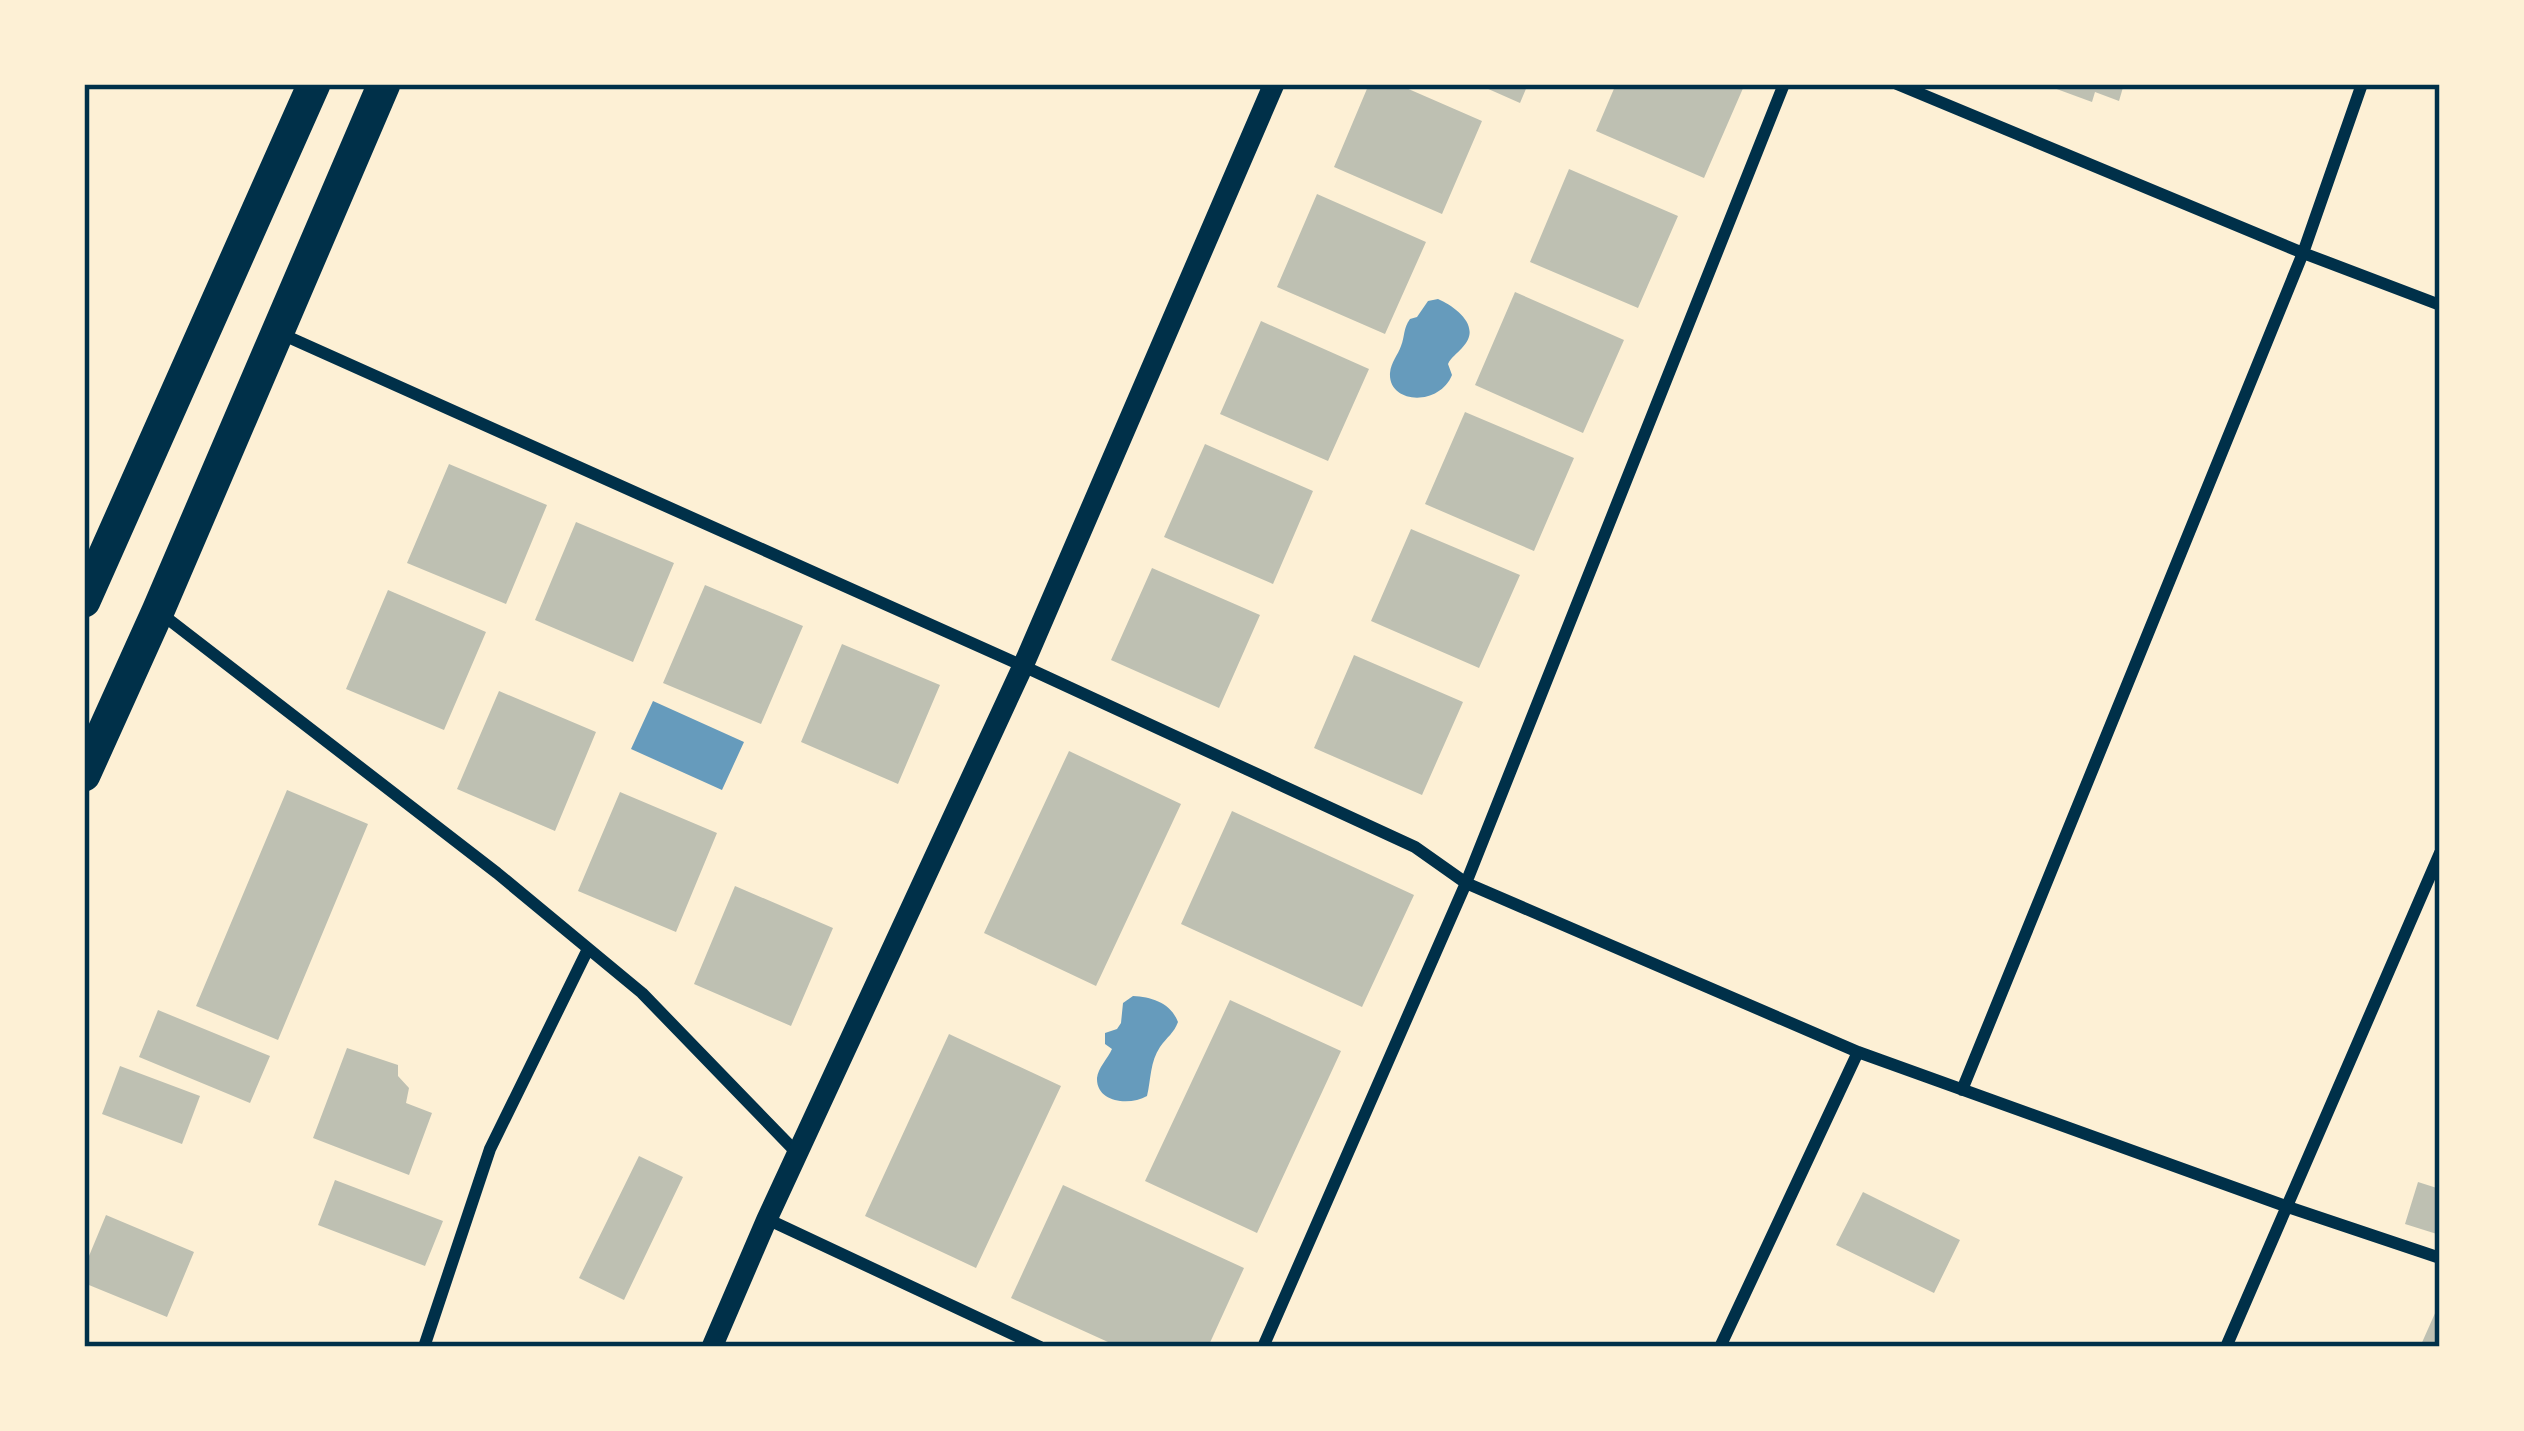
<svg xmlns="http://www.w3.org/2000/svg" width="2524" height="1431" font-family="Jost,sans-serif">
  <style>
    .water { fill: #669bbc }
    .building { fill: #bec0b2 }
    .lines { fill: none; stroke-linecap: round; stroke-linejoin: round }
    .minor { stroke: #003049; stroke-width: 12 }
    .tertiary { stroke: #003049; stroke-width: 21 }
    .trunk { stroke: #003049; stroke-width: 33 }
    .neatline { fill: none; stroke: #003049; stroke-width: 4.5 }
  </style>
  <rect width="100%" height="100%" fill="#fdf0d5"/>
  <path class="water" d="M1438,299C1456,307 1483,327 1462,348C1457,354 1451,357 1448,364L1452,375C1439,407 1388,404 1390,373C1391,362 1398,355 1401,346C1405,336 1403,329 1410,319L1417,317L1428,301Z
    M653,701L744,742L722,790L631,749Z
    M1133,996C1152,997 1171,1003 1178,1022C1174,1033 1167,1037 1160,1047C1150,1062 1151,1079 1147,1096C1130,1106 1096,1103 1097,1078C1098,1068 1108,1058 1112,1049L1105,1044V1033L1117,1029L1121,1023L1123,1003Z"/>
  <path class="building" d="M1369,84H1397L1482,121L1442,214L1334,167Z
    M1477,84H1528L1520,103Z
    M1616,84L1744,86L1704,178L1596,131Z
    M2043,84H2124L2119,101L2095,92L2092,102Z
    M1569,169L1678,216L1638,308L1530,262Z
    M1317,194L1426,242L1385,334L1277,287Z
    M1515,292L1624,340L1583,433L1475,385Z
    M1261,321L1369,369L1328,461L1220,414Z
    M1465,412L1574,458L1534,551L1425,504Z
    M1205,444L1313,491L1273,584L1164,537Z
    M449,464L547,505L506,604L407,563Z
    M576,522L674,563L633,662L535,620Z
    M1411,529L1520,575L1479,668L1371,621Z
    M1152,568L1260,615L1219,708L1111,660Z
    M705,585L803,626L761,724L663,683Z
    M388,590L486,632L444,730L346,689Z
    M842,644L940,685L898,784L801,742Z
    M1354,655L1463,702L1422,795L1314,748Z
    M499,691L596,732L555,831L457,789Z
    M1069,751L1181,804L1096,986L984,933Z
    M287,790L368,824L278,1040L196,1006Z
    M620,792L717,833L676,932L578,891Z
    M1232,811L1414,895L1362,1007L1181,924Z
    M735,886L833,928L791,1026L694,984Z
    M1230,1000L1341,1051L1257,1233L1145,1181Z
    M158,1010L270,1056L250,1103L139,1057Z
    M949,1034L1061,1086L976,1268L865,1216Z
    M347,1048L398,1065V1076L409,1088L406,1103L432,1113L409,1175L313,1138Z
    M120,1066L200,1096L182,1144L102,1114Z
    M639,1156L683,1177L624,1300L579,1278Z
    M335,1180L443,1221L425,1266L318,1225Z
    M2418,1182L2440,1189V1235L2405,1224Z
    M1063,1185L1244,1268L1208,1347H1119L1011,1298Z
    M1863,1192L1960,1240L1934,1293L1836,1245Z
    M106,1215L194,1252L167,1317L84,1283V1268Z
    M2440,1302V1347H2420Z"/>
  <g class="lines">
    <path class="minor" d="M1897,84L2303,253L2440,305
      M277,332L1023,666L1415,847L1466,883L1858,1052L2288,1207L2440,1258
      M159,612L497,873L642,993L798,1154
      M1962,1090L2303,253L2362,84
      M767,1219L1040,1347
      M424,1347L490,1149L588,949
      M1263,1347L1466,883L1784,84
      M1720,1347L1858,1052
      M2226,1347L2440,853"/>
    <path class="tertiary" d="M712,1347L767,1219L1023,666L1274,84"/>
    <path class="trunk" d="M84,601L314,84
      M84,775L158,611L384,84"/>
  </g>
  <rect width="2524" height="1431" fill="none" stroke="#fdf0d5" stroke-width="174"/>
  <rect x="87" y="87" width="2350" height="1257" class="neatline"/>
</svg>
